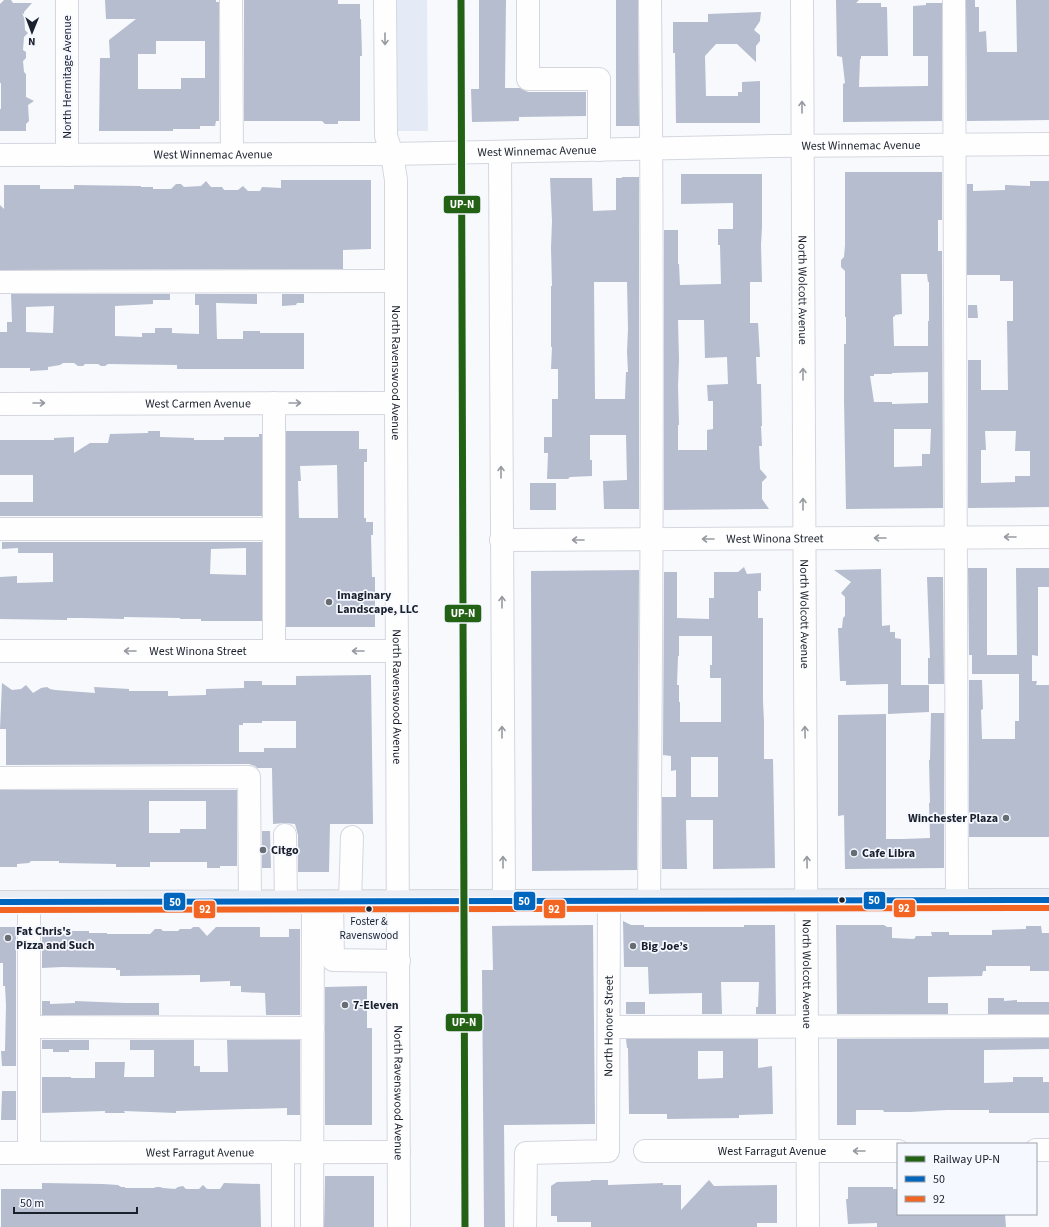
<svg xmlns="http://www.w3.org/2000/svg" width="1049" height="1227" font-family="'Source Sans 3',sans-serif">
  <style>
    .green { fill: #e5ebf6 }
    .building { fill: #b5bdce; fill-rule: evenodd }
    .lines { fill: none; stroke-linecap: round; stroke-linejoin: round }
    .minor-casing { stroke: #d4d7df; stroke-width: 24 }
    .major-casing { stroke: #d2d4d8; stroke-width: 24 }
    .minor { stroke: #fefeff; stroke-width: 22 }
    .major { stroke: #eaedf4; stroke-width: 22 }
    .bus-1-casing { stroke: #f5f8ff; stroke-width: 9 }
    .bus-2-casing { stroke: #f5f8ff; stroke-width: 9 }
    .bus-1 { stroke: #0065bd; stroke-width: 6 }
    .bus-2 { stroke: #f26522; stroke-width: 6 }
    .rail-1-casing { stroke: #f5f8ff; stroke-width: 10 }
    .rail-1 { stroke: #236214; stroke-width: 7 }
    .oneway { stroke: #979aa0 }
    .poi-dot { fill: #676c75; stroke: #f5f8ff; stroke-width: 1.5 }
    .bus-dot { fill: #1a202c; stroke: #f5f8ff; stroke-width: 1.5 }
    .labels { text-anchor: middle; stroke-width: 3.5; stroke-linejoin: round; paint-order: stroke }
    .bus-label { font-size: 11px; fill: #1a202c; stroke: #f5f8ff }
    .street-label { font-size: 12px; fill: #1a202c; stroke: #f5f8ff }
    .poi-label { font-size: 12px; font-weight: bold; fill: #1a202c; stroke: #f5f8ff; text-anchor: start }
    .line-badge { stroke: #f5f8ff; stroke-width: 1.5 }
    .badge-label { font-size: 11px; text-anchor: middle; font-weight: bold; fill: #fff }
  </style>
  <rect width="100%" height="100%" fill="#f7f9fd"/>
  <path class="green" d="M395,0H427L428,131H398Z"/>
  <path class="building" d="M4,0H11L13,3H32L24,12L25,30L28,33L24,37L23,50L26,52V58L23,61L24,72L26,74V97L34,101L28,105L29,121L26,124V131H0V109H1V83H0V4Z
    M105,0H216V2H219V121H216L215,126H200V129H173V131H99L100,58H110L109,40L136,19H106ZM156,41H205V78H181V89H138V54H156Z
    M244,0H338V4H360V19H361L362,56H360V121H338V124H325L322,121H244Z
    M479,0H506L505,88H520L528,92H586V116L519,117V121L472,122L471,89H479Z
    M616,0H638L639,126H616Z
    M836,0H859L856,3H881V7H887L888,56H861V59H860L859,87L928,86V56H913V6L926,5V3H942V121L843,122V84L845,83L842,57L837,56Z
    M966,0H975V7H979V32L986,31L987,52H1017L1016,0H1049V120L967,121Z
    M761,12L760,21L754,30L760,35V41L756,46V62L737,44H716L705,56L706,96H738V92H742V82L760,81V123H676L675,53H673V22H708V14Z
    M845,172H942V220H938V251H942L943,508L846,509L844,400V344H846V317H845V271L841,267V260L844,257L845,245ZM901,274H927L928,282H929V321H928V346H894L893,317L895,316V315L902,314ZM928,372V403L892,404V402H874L870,376H874V374H892V373ZM894,429H931L930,454H922V466L894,467Z
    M681,174H762V227L761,245L762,282H750V323H758L760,357H756L757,384H761L762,426H761L762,446H759L760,469L767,477L762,482V499L769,509L664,510V230H678V264H679L680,285L721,284L720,245H718V229H733V203L681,204ZM678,320H704L705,358L727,357L728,384L707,385L708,401H713V429L707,430V450H678V425H679L678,386L679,360Z
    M622,177H639V509H604L603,481L627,480L626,435H590V460H592V476L570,477L568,479H547L548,453H544V437H552V399H558V369H551L552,347H551V286H552L551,248L552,221L550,178H592L593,211L616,210V178H622ZM594,282H627L628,329L627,352L628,372H626L625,399H595Z
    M281,180H371V249L343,250V269L0,270V205L4,209V185H40V189H74V185L141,186V187H153V189H171L176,184H181L184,187L201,186L206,181L211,187H222L224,190H238L243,186L248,191H260L262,187L281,188Z
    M1030,181H1049V507L968,508V360H981V390H1008L1007,321H1013V281H1000V275H967V184H973V191L1005,190V185L1030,186ZM985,431H1016L1015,451H1030V476H1015V482L981,483V450H986Z
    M11,294H170V300H153V304L115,306V336L142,337V333H155V328H172V333L199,334V305H195V294H257V304L216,303L217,339H243V331H260V333H304V369H177V365L108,364L105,366H101L98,364H85L83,366H78L74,363H63L60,365L48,367V370L30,371V368H0V332H7V322H12ZM54,306L53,333L26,332V307Z
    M282,294H304V303H297L296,305L282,306Z
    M968,305H977L978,318H968Z
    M148,431H160V437L194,438V440H224V437H259V434H262V516H0V502H33V475H0V440H54V438L74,437V453L90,443H108L110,434L148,433Z
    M286,431H359V449H367V462H364V518H366V522H373V535H371L372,577H375V627H286ZM337,465L338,518H299L298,481H301L300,466Z
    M530,483H556V510H530Z
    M2,542H262V621H201V619H180V618L124,617V619L83,618H67V620L0,619V577L17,576V583L53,582V553H18V548L2,549ZM246,548V575L210,574L211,549Z
    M744,567L747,574L761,573V591H758V618H763V701L764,722V759H773L775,868L713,869V820H686L687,869H662V797H676V770L671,771V756L663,755L664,572H677V618L709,619V598H714V572H738ZM679,636H712V665H710V678H721V722H680V702H679V685H677L678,656H679ZM691,757H718V797H691Z
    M968,568H987V655H1017L1016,568H1049V587H1038V656L1032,655V681H1037L1036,685H1049V837H969V680H982L983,709L981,710L982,739H1015V721H1019V674H972V655H969Z
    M881,569L882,626L890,625V632H895V638L901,639V685H929V712L888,714V684L846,685V681H840L838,628H842L843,618L845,616V597L841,593L851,582L834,570Z
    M639,570L637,870L532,871L531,571Z
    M927,577H943L944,684H928V658H930Z
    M371,675L373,824H330L329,872H298V835L295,824L285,823L273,824L272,768H257L255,766L249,764L6,765V729H0L2,683L12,690L21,689L26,685L33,693L41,688L47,687L50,689L55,690L95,693L94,687L129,689V691H168V696L206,695V689L244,688V681H262V685H296V676ZM262,721H296V748H264V752H239V725H243V723H262Z
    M931,713H944V868L845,869L844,815L838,816V715L886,714V839H903L930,838L929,803H930L929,760H930Z
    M0,790H237V866H220V868H207V862H150V867H116V864L59,863V861H31L29,863L17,864V867H0ZM149,801H206V829H180V833H149Z
    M262,831H270L271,868H262Z
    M623,921L631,925H644V927H744V925H775L776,1014H756V1007H758L759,982H721L722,1014H702V993L649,994L648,967H624Z
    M593,925L595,1124L504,1125L505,1227H484L482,970H493L492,926Z
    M836,925H884L887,927H892V938L914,939L916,936H932L931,932H949V935H992V930L1026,929V926H1041L1042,933H1049V971H1030V966H986V971H983L982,976L928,977V1003H948V1014H837Z
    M0,927H16V1066H2L1,1051H5L6,1005L5,986H3V963H0Z
    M193,927H199L207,936L216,927H260V937H289V929H300V1015H266L265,993L241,992V986H230V981L200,982V975L120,976V970H116V968L62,967L42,968V935H52V934H72V931H89V933H107V934H150L155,929H161L163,931H178L180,929H191Z
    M367,986V1028H372V1125H325V987Z
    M988,998H1004V1001L1017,1000V1002H1049V1014H988Z
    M42,1001H50V1004L75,1003V1001L125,1003H159V1015H42Z
    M626,1002H645V1014H626Z
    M1049,1038V1049L984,1050V1083L1013,1082V1077H1043V1082H1049V1113H989V1110H947L910,1112H884L883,1110H856V1125H837V1039Z
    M626,1039H758V1068L772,1066L773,1114L739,1115V1118L667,1119V1114H629L628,1048H627ZM698,1051H723V1078L698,1079Z
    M42,1040H89V1050H69V1052H53V1049H42Z
    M130,1040H194V1066H200V1072H228L227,1040H300V1115H287V1108L176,1111V1113L124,1111L125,1113H105V1111L42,1113V1077H71V1078H95V1062H125L124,1077H154V1050H130Z
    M2,1091H16V1120H1Z
    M325,1176H374V1227H324Z
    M591,1180H608V1185L663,1183V1185H681V1210L709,1180L714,1186L777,1185V1223H757V1227H591V1222H557V1216H551V1186L557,1182L591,1181Z
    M42,1183L103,1184L118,1185L121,1187H125V1188H154L156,1187H160L163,1188L175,1189L178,1187L183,1186L186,1189H199L203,1185L207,1189H220L224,1183L260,1184L261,1227H1V1189H42Z
    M848,1187H893V1189H898V1214H1005L1006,1227H877V1223L848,1224L846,1199H848Z"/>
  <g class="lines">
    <g class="minor-casing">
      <g id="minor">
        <path d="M67,0V155"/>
        <path d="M231,0L232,154"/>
        <path id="s1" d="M385,0L386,136L392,154L396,180V403L399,1227"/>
        <path d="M528,0V79H599V150"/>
        <path id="s2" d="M802,0C802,409 807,818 808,1227"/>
        <path d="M954,0L957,900"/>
        <path d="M500,152L504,901"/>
        <path id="s3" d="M0,155L392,154L775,146L1049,144"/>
        <path d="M0,282L396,281"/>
        <path d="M274,403V651"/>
        <path id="s4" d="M0,404L396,403"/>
        <path d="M0,529H274"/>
        <path id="s5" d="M501,540L1049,537"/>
        <path id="s6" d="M0,651H397"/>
        <path d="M0,778L249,777L250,902"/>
        <path d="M285,835L286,902"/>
        <path d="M649,901C652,601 653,300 650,0"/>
        <path d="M332,902L333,960L399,961"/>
        <path d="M350,902L352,837"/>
        <path d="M29,1027L313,1028"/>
        <path d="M609,1027L1049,1026"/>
        <path d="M1036,1150H1049"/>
        <path id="s7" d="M645,1151H898"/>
        <path id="s8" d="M0,1153L399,1152"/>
        <path d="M29,1153V902"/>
        <path d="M283,1227V1152"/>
        <path d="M312,1227L313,902"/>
        <path id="s9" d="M525,1227L526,1153L608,1151L609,901"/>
      </g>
    </g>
    <g class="major-casing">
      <path id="major" d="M0,902L1049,900"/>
    </g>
    <use href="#minor" class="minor"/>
    <use href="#major" class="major"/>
    <g class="bus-1-casing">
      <path id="bus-1" d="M0,902L1049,900"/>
    </g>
    <g class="bus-2-casing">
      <path id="bus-2" d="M0,910L1049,908"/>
    </g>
    <use href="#bus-1" class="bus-1"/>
    <use href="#bus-2" class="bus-2"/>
    <g class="rail-1-casing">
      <path id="rail-1" d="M461,0L465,1227"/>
    </g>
    <use href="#rail-1" class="rail-1"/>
  </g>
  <defs><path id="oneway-shaft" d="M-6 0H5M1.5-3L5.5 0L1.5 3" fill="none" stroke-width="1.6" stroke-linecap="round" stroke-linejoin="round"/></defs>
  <g class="oneway">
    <use href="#oneway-shaft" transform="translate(385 39) rotate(90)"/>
    <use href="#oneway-shaft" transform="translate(802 107) rotate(-90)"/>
    <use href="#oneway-shaft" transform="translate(803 374) rotate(-90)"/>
    <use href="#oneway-shaft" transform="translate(39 403)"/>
    <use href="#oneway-shaft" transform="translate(295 403)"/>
    <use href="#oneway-shaft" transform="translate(501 472) rotate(-90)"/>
    <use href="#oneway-shaft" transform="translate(803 504) rotate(-90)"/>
    <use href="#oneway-shaft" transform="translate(1010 537) rotate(180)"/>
    <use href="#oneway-shaft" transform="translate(880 538) rotate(180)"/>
    <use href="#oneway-shaft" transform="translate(708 539) rotate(180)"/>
    <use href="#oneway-shaft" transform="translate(578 540) rotate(180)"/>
    <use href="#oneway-shaft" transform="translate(502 602) rotate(-90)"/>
    <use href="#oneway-shaft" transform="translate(130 651) rotate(-180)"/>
    <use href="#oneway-shaft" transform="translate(358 651) rotate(-180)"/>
    <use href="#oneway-shaft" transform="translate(502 732) rotate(-90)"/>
    <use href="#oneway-shaft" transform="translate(805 732) rotate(-91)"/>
    <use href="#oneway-shaft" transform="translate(503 862) rotate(-90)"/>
    <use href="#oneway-shaft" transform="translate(807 862) rotate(-91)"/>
    <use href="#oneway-shaft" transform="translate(859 1151) rotate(180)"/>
  </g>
  <g class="poi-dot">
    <circle cx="329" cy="602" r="4"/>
    <circle cx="1006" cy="818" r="4"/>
    <circle cx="263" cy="850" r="4"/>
    <circle cx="854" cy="853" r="4"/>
    <circle cx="8" cy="938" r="4"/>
    <circle cx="633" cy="946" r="4"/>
    <circle cx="345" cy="1005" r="4"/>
  </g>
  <g class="bus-dot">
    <circle cx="842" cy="900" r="3.5"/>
    <circle cx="369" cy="909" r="3.5"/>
  </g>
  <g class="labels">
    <g class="bus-label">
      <text x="369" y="925">Foster &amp;<tspan x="369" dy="14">Ravenswood</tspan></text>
    </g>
    <g class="street-label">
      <text transform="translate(67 77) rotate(-90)" y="4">North Hermitage Avenue</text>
      <text dy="4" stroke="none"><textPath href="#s3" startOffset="861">West Winnemac Avenue</textPath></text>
      <text dy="4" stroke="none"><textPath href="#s3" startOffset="537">West Winnemac Avenue</textPath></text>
      <text dy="4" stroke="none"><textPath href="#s3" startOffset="213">West Winnemac Avenue</textPath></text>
      <text dy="4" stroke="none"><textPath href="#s2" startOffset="290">North Wolcott Avenue</textPath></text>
      <text dy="4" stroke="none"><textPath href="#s1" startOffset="374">North Ravenswood Avenue</textPath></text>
      <text dy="4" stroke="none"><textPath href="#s4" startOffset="198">West Carmen Avenue</textPath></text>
      <text dy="4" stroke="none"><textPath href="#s5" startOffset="274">West Winona Street</textPath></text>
      <text dy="4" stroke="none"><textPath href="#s2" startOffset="614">North Wolcott Avenue</textPath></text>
      <text dy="4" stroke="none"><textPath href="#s6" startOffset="198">West Winona Street</textPath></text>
      <text dy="4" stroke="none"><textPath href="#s1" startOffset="698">North Ravenswood Avenue</textPath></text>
      <text dy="4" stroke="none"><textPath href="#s2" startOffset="974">North Wolcott Avenue</textPath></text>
      <text dy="4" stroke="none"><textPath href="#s9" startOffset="281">North Honore Street</textPath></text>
      <text dy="4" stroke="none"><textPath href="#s1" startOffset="1094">North Ravenswood Avenue</textPath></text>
      <text dy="4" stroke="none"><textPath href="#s7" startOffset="127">West Farragut Avenue</textPath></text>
      <text dy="4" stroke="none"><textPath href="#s8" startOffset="200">West Farragut Avenue</textPath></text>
    </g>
    <g class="poi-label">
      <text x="337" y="599">Imaginary<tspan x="337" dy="14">Landscape, LLC</tspan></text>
      <text x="998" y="822" text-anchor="end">Winchester Plaza</text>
      <text x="271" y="854">Citgo</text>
      <text x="862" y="857">Cafe Libra</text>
      <text x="16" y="935">Fat Chris's<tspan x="16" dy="14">Pizza and Such</tspan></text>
      <text x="641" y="950">Big Joe’s</text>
      <text x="353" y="1009">7-Eleven</text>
    </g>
  </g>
  <g class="line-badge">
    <rect x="443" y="195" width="38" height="19" rx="4" fill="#236214"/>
    <rect x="444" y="604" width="38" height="19" rx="4" fill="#236214"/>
    <rect x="863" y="891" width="23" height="19" rx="4" fill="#0065bd"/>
    <rect x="513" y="891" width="23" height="20" rx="4" fill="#0065bd"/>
    <rect x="163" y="892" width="23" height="19" rx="4" fill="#0065bd"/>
    <rect x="893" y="899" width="23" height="19" rx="4" fill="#f26522"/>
    <rect x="543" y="899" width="23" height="20" rx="4" fill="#f26522"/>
    <rect x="193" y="900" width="23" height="19" rx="4" fill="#f26522"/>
    <rect x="445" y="1013" width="38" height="19" rx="4" fill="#236214"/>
  </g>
  <g class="badge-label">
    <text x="462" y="208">UP-N</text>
    <text x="463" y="617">UP-N</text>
    <text x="874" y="904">50</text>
    <text x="524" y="905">50</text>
    <text x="175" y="906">50</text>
    <text x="904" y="912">92</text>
    <text x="554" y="913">92</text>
    <text x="205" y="913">92</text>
    <text x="464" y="1026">UP-N</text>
  </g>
  <rect x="897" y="1143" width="140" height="72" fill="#f5f8ff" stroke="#9da2ab"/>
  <rect x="905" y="1156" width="20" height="6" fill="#236214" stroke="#9da2ab"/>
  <text x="933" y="1163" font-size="12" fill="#1a202c">Railway UP-N</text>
  <rect x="905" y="1176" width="20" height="6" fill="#0065bd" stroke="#9da2ab"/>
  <text x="933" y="1183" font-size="12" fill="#1a202c">50</text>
  <rect x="905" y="1196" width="20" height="6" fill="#f26522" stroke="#9da2ab"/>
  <text x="933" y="1203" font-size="12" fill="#1a202c">92</text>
  <g transform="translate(32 32) rotate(181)" stroke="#f5f8ff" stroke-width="3" paint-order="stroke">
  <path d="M0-3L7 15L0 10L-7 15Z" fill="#1a202c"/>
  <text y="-6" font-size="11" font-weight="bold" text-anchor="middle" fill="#1a202c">N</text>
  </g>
  <path d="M14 1207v6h123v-6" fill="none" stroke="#1a202c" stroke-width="2"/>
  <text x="20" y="1207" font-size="12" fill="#1a202c" stroke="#f5f8ff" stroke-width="3" paint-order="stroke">50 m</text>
</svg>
